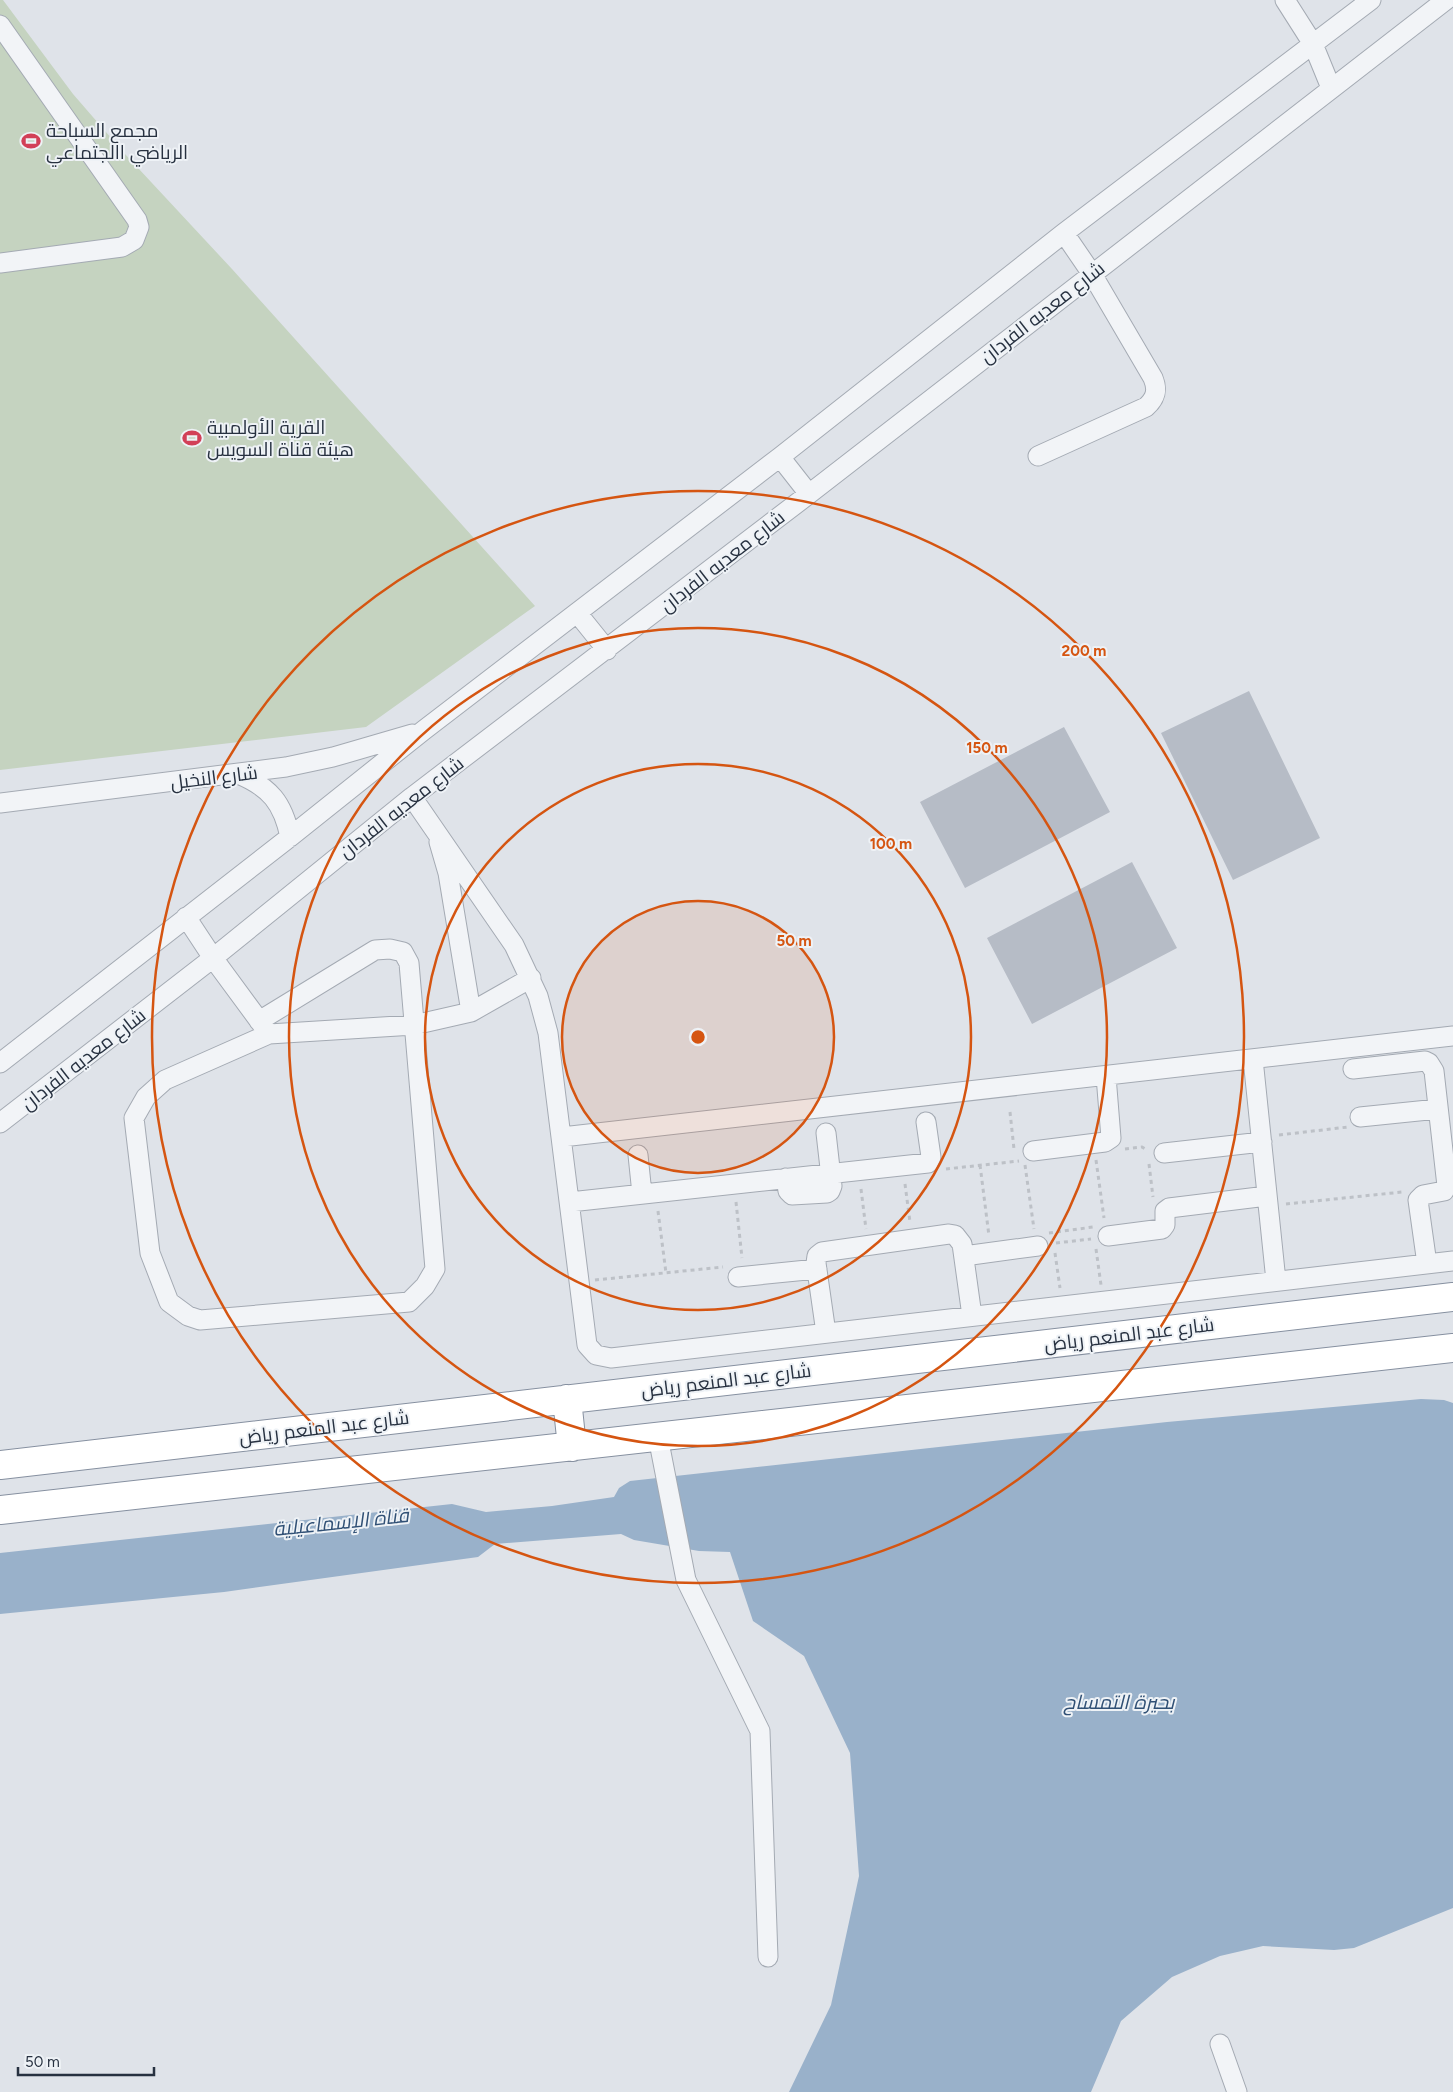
<svg xmlns="http://www.w3.org/2000/svg" width="1453" height="2092" font-family="Figtree,Cairo,sans-serif">
  <style>
    .green { fill: #c5d3c0 }
    .water { fill: #99b1ca }
    .building { fill: #b6bcc6 }
    .lines { fill: none; stroke-linecap: round; stroke-linejoin: round }
    .minor-casing { stroke: #a4aab3; stroke-width: 21 }
    .highway-casing { stroke: #8690a0; stroke-width: 30 }
    .path { stroke: #bdc1c7; stroke-width: 3; stroke-dasharray: 4 4; stroke-linecap: butt }
    .minor { stroke: #f2f4f7; stroke-width: 19 }
    .highway { stroke: #fff; stroke-width: 28 }
    .ring { fill: none; stroke: #d55511; stroke-width: 2.5 }
    .labels { text-anchor: middle; stroke-width: 4; stroke-linejoin: round; paint-order: stroke }
    .poi-label { font-size: 19px; fill: #273140; stroke: #eef2f6; text-anchor: start }
    .street-label { font-size: 19px; fill: #273140; stroke: #eef2f6 }
    .water-label { font-size: 20px; font-style: italic; fill: #305075; stroke: #eef2f6 }
    .centre { fill: #d55511; stroke: #eef2f6; stroke-width: 2.5 }
    .ring-label { font-size: 15px; text-anchor: middle; font-weight: bold; fill: #d55511; stroke: #eef2f6; stroke-width: 4; stroke-linejoin: round; paint-order: stroke }
  </style>
  <rect width="100%" height="100%" fill="#dfe3e9"/>
  <path class="green" d="M0,0H3L73,94L125,154L232,269L535,606L366,727L0,770Z"/>
  <path class="water" d="M1421,1399L1444,1400L1453,1403V1908L1354,1948L1334,1950L1263,1946L1220,1956L1172,1977L1121,2021L1091,2092H789L831,2005L859,1876L850,1753L804,1656L753,1621L730,1552L699,1551L634,1540L621,1534L495,1544L478,1557L224,1592L0,1614V1553L452,1504L486,1512L552,1506L614,1497L619,1488L630,1481L1167,1422Z"/>
  <path class="building" d="M1249,691L1320,838L1233,880L1161,733Z
    M1064,727L1110,812L965,888L920,802Z
    M1132,862L1177,948L1032,1024L987,938Z"/>
  <g class="lines">
    <g class="minor-casing">
      <path id="minor" d="M1285,0L1313,44L1331,88
        M0,25L137,220L139,227L134,240L122,247L0,263
        M1038,456L1146,407C1156,398 1158,390 1153,378L1092,274L1064,233
        M780,457L809,494
        M578,614L607,650
        M238,774C270,787 283,803 290,837
        M412,797L514,945L538,996L548,1033L587,1345L596,1355L611,1358L1453,1261
        M0,803L286,767L333,757L412,734
        M439,842L448,873L471,1012
        M186,917L213,958L266,1030
        M259,1021L375,950L390,949L403,952L409,963L435,1269L425,1286L409,1302L200,1320L188,1316L169,1302L150,1253L134,1118L146,1097L165,1080L269,1034L414,1025L471,1012L531,978
        M1253,1059L1276,1281
        M0,1063L290,837L424,730L780,457L1064,233L1371,0
        M1353,1069L1425,1061L1429,1063L1434,1071L1447,1186L1444,1191L1423,1195L1418,1200L1427,1264
        M1360,1117L1438,1109
        M0,1123L213,958L412,797L809,494L1446,0
        M562,1137L1453,1036
        M1033,1151L1105,1142L1111,1138L1106,1076
        M1164,1153L1262,1142
        M638,1155L642,1194
        M786,1178L788,1191L792,1195L827,1193L830,1191L832,1186L826,1133
        M570,1202L928,1163L931,1157L926,1122
        M1108,1236L1162,1229L1165,1225V1211L1169,1208L1267,1196
        M964,1256L1038,1246
        M738,1277L817,1269
        M826,1333L816,1263L817,1256L822,1252L949,1234L955,1235L962,1244L972,1316
        M658,1437L686,1580L760,1731L768,1957
        M1220,2044L1237,2092"/>
    </g>
    <g class="highway-casing">
      <path id="highway" d="M567,1399L572,1447
        M0,1465L1453,1297
        M0,1510L1453,1348"/>
    </g>
    <path class="path" d="M1010,1112L1014,1149
      M1279,1135L1348,1127
      M1125,1149L1142,1147L1147,1150
      M1096,1160L1104,1218
      M1149,1164L1153,1197
      M980,1165L989,1236
      M1025,1165L1034,1229
      M946,1169L1019,1161
      M905,1184L910,1222
      M861,1189L866,1229
      M736,1202L742,1258
      M1286,1204L1402,1192
      M658,1211L666,1273
      M1049,1233L1093,1227
      M1056,1243L1091,1239
      M1096,1249L1101,1285
      M1055,1253L1060,1288
      M595,1280L723,1267"/>
    <use href="#minor" class="minor"/>
    <use href="#highway" class="highway"/>
  </g>
  <circle cx="698" cy="1037" r="136" fill="#d55511" fill-opacity=".12"/>
  <g class="ring">
    <circle cx="698" cy="1037" r="136"/>
    <circle cx="698" cy="1037" r="273"/>
    <circle cx="698" cy="1037" r="409"/>
    <circle cx="698" cy="1037" r="546"/>
  </g>
  <defs>
    <g id="stadium-bare" transform="scale(1.5)"><path d="M0-5a6.5 5 0 1 0 0 10a6.5 5 0 1 0 0-10ZM-3.5-1.8h7v3.6h-7Z" fill="#d24058" stroke="#eef2f6" stroke-width="2.5" paint-order="stroke"/></g>
  </defs>
  <g fill-rule="evenodd">
    <use href="#stadium-bare" x="31" y="141"/>
    <use href="#stadium-bare" x="192" y="438"/>
  </g>
  <g class="labels">
    <g class="poi-label">
      <text x="46" y="137">مجمع السباحة<tspan x="46" dy="22">الرياضي االجتماعي</tspan></text>
      <text x="207" y="434">القرية الأولمبية<tspan x="207" dy="22">هيئة قناة السويس</tspan></text>
    </g>
    <g class="street-label">
      <text transform="translate(1042 312) rotate(-38)" y="7">شارع معديه الفردان</text>
      <text transform="translate(722 561) rotate(-38)" y="7">شارع معديه الفردان</text>
      <text transform="translate(214 777) rotate(-7)" y="7">شارع النخيل</text>
      <text transform="translate(401 807) rotate(-38)" y="7">شارع معديه الفردان</text>
      <text transform="translate(83 1059) rotate(-38)" y="7">شارع معديه الفردان</text>
      <text transform="translate(1129 1334) rotate(-7)" y="7">شارع عبد المنعم رياض</text>
      <text transform="translate(726 1380) rotate(-7)" y="7">شارع عبد المنعم رياض</text>
      <text transform="translate(324 1427) rotate(-7)" y="7">شارع عبد المنعم رياض</text>
    </g>
    <g class="water-label">
      <text transform="translate(341 1522) rotate(-6)" y="7">قناة الإسماعيلية</text>
      <text x="1119" y="1709">بحيرة التمساح</text>
    </g>
  </g>
  <circle cx="698" cy="1037" r="8" class="centre"/>
  <g class="ring-label">
    <text x="1084" y="656">200 m</text>
    <text x="987" y="753">150 m</text>
    <text x="891" y="849">100 m</text>
    <text x="794" y="946">50 m</text>
  </g>
  <path d="M18 2067v8h136v-8" fill="none" stroke="#273140" stroke-width="2.5"/>
  <text x="25" y="2067" font-size="15" fill="#273140" stroke="#eef2f6" stroke-width="4" paint-order="stroke">50 m</text>
</svg>
